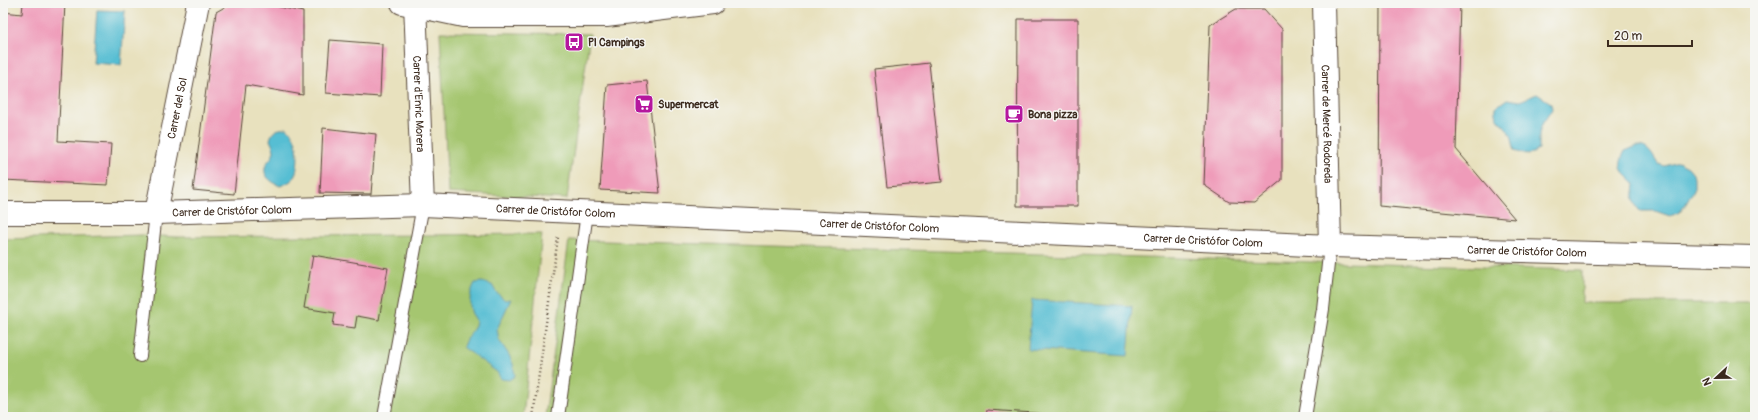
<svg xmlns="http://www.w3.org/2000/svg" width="1758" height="420" font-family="Pangolin,sans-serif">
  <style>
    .green { fill: #a5c66f; stroke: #707846 }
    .water { fill: #56bed3; stroke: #487478 }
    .building { fill: #ef9bb9 }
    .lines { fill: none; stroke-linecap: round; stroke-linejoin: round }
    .lane-casing { stroke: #554536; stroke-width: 14 }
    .street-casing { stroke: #554536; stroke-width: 24 }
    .path { stroke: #554536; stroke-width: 2.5; stroke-dasharray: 1 3; stroke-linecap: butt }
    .lane { stroke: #fff; stroke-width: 12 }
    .street { stroke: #fff; stroke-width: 22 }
    .labels { text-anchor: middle; stroke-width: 3; stroke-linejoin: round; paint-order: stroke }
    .poi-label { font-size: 11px; font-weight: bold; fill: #3b2a1e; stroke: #f6f6f2; text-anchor: start }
    .street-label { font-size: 11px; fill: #3b2a1e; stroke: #f6f6f2 }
  </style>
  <rect width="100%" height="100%" fill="#f6f6f2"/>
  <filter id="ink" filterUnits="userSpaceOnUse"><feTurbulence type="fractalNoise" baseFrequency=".025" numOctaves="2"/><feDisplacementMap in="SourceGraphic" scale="8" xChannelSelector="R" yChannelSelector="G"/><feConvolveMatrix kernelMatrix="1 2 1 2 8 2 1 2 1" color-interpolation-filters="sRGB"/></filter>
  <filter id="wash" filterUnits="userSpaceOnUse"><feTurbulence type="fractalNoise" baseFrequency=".012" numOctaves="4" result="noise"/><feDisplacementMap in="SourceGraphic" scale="16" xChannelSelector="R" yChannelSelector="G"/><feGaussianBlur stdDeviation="0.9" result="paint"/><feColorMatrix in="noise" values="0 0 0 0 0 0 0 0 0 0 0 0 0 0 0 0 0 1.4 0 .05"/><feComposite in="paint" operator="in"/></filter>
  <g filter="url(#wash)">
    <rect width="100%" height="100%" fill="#e8e1be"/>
    <path class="green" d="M440,32L590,34L567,199L448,193Z
      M542,234L523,417H3V239L142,235L179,237Z
      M569,240L1582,270V303H1755V417H545Z"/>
    <path class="water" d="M97,10L125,11L121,65L93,63Z
      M1537,94L1551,103L1552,109L1541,126L1539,133V149C1532,156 1523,154 1515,151C1513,146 1513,140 1511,135C1506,125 1494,120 1496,107L1507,99L1520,101Z
      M287,128C299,137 300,162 295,175C293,181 286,184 280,186C272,182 261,176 266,165C268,160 273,158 274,151C274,147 271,143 270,140C272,130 277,129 287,128Z
      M1637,146C1649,146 1652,155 1658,164L1665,166L1678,162L1688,167L1693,173L1694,178V191L1689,197L1686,204L1680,212L1670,216L1655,211H1640C1631,201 1634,196 1635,184C1624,171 1615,171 1625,151Z
      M482,282L492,285L496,292L505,300L511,299L497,329L499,340L509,355L513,364L515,376L509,380L501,379L497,372L463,347C466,335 474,332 476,322C476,319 474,317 472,314C468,304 470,292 475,283Z
      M1032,300L1132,306L1128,356L1028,349Z"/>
    <g id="blocks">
      <path class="building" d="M23,3H65L58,141L111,144L108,185L3,180V12L22,14Z
        M232,3H261L303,12V95L246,85L234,194L193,190L216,12Z
        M1380,3H1460L1456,149L1515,219L1379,206Z
        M1236,9H1264L1282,29V180L1254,203L1229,202L1204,185L1210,25Z
        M1018,19H1078V206H1017Z
        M330,40L382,44L380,97L326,93Z
        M929,63L942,182L887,187L874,69Z
        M647,81L660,193L600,190L607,85Z
        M323,128L376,134L371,194L320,193Z
        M313,255L388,268L379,320L357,316L355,328L333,325L335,313L304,308Z
        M987,410L1080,416V417H986Z"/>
    </g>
  </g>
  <g filter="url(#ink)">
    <use href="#blocks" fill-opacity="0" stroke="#554536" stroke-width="1"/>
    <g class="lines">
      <g class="lane-casing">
        <path id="lane" d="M140,356L156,213
          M384,417L423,205
          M558,417L587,213
          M1305,417L1323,309L1330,246"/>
      </g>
      <g class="street-casing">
        <g id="street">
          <path d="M402,3L463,16H606L713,3"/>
          <path id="s1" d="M415,3L423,205"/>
          <path id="s2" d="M1324,3L1330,246"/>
          <path id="s3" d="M3,213H156L423,205L1330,246L1755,257"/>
          <path id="s4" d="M156,213L198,3"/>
        </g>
      </g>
      <path class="path" d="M533,417L558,237"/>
      <use href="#lane" class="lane"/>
      <use href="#street" class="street"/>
    </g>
  </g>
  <defs>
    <g id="bus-square" transform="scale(1)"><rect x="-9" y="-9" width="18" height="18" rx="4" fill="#b5179e" stroke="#f6f6f2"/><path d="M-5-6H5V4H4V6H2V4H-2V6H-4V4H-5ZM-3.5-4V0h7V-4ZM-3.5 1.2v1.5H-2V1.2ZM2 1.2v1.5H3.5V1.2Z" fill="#fff"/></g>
    <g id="supermarket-square" transform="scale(1)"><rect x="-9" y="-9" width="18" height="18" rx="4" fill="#b5179e" stroke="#f6f6f2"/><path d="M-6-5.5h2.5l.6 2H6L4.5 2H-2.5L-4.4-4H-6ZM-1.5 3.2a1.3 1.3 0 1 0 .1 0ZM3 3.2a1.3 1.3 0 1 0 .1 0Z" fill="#fff"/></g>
    <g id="cafe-square" transform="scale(1)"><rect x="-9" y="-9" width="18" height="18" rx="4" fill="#b5179e" stroke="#f6f6f2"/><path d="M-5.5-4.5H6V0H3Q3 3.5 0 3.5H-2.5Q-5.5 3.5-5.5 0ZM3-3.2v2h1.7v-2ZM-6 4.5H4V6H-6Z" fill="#fff"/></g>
  </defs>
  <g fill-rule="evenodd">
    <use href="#bus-square" x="574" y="42"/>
    <use href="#supermarket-square" x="644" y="104"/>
    <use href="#cafe-square" x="1014" y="114"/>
  </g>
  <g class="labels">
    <g class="poi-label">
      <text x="588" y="46">Pl Campings</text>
      <text x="658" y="108">Supermercat</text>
      <text x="1028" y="118">Bona pizza</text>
    </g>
    <g class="street-label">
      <text dy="4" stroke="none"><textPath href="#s1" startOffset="101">Carrer d'Enric Morera</textPath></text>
      <text dy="4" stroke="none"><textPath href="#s4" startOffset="107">Carrer del Sol</textPath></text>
      <text dy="4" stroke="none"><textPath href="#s2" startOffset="121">Carrer de Mercé Rodoreda</textPath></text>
      <text dy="4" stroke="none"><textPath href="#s3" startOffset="229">Carrer de Cristófor Colom</textPath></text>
      <text dy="4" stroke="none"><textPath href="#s3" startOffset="553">Carrer de Cristófor Colom</textPath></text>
      <text dy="4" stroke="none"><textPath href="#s3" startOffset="877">Carrer de Cristófor Colom</textPath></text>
      <text dy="4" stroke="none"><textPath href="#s3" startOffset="1201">Carrer de Cristófor Colom</textPath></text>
      <text dy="4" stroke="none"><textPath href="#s3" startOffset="1525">Carrer de Cristófor Colom</textPath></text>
    </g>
  </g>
  <rect width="1758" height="420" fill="none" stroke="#f6f6f2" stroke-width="16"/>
  <g transform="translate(1716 378) rotate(248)" stroke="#f6f6f2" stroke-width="3" paint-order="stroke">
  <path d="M0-3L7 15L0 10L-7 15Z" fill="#3b2a1e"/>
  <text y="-6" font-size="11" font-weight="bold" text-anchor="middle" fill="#3b2a1e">N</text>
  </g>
  <path d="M1608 40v6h84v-6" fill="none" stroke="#3b2a1e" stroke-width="2"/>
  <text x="1614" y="40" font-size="12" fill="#3b2a1e" stroke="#f6f6f2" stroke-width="3" paint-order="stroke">20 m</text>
</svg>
